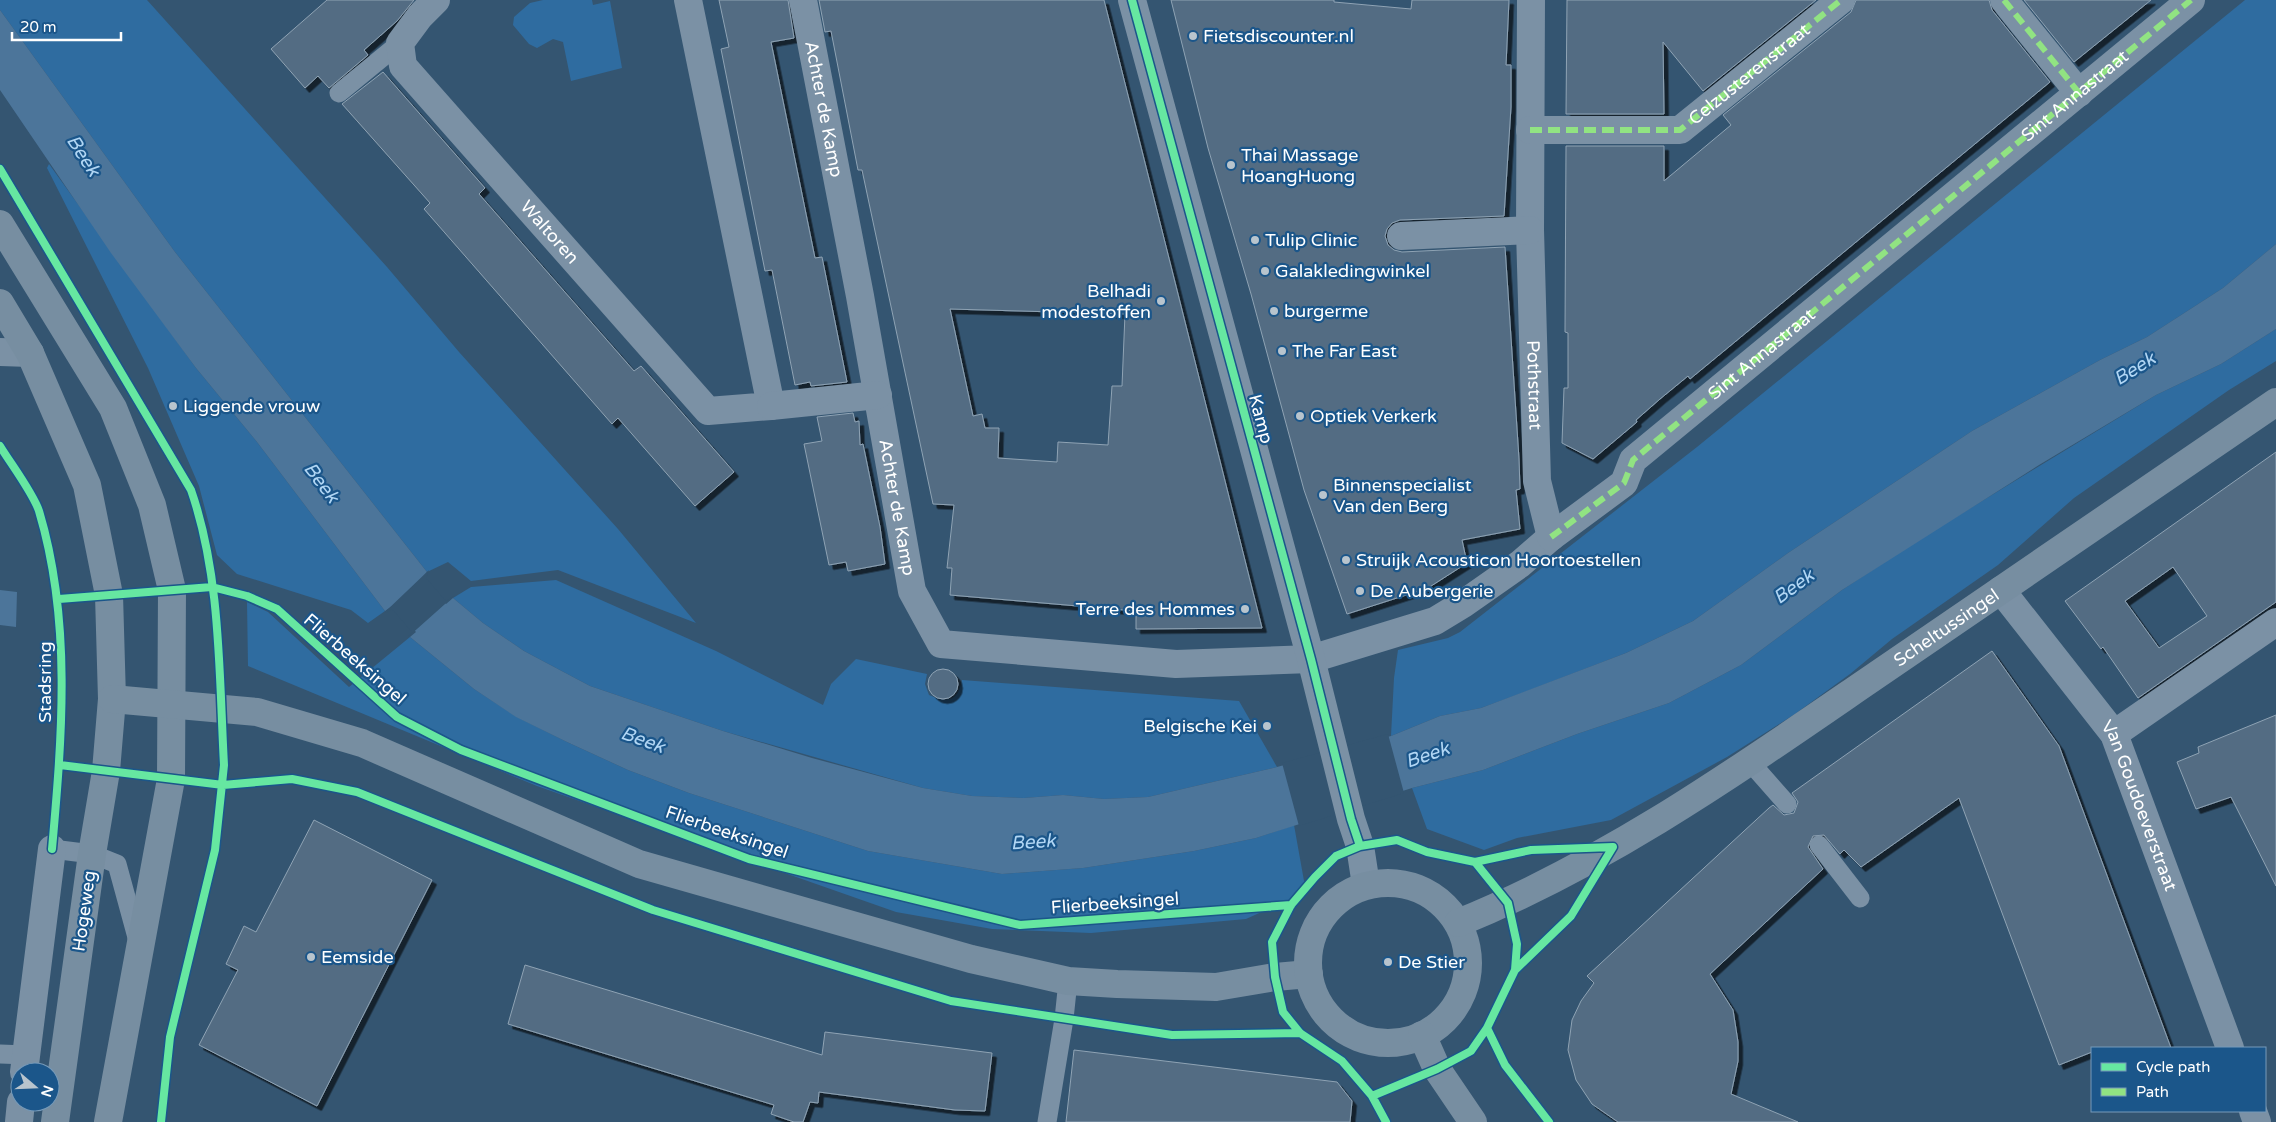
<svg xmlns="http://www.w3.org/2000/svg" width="2276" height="1122" font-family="'Varela Round',sans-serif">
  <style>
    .green { fill: #2f6ca0 }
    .water { fill: #4c759a }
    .pier { fill: #345571 }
    .building { fill: #526c83; stroke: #8fa3b4; fill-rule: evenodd; filter: url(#shadow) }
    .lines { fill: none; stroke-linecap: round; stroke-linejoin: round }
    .lane { stroke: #7b91a5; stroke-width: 19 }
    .street { stroke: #7b91a5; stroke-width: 28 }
    .secondary { stroke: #778ea1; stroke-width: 28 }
    .quiet { stroke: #91e382; stroke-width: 6; stroke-dasharray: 12 6; stroke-linecap: butt }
    .cycleway-casing { stroke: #1b568a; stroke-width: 11 }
    .cycleway { stroke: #66e7a1; stroke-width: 8 }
    .poi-dot { fill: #b8c4cd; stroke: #1b568a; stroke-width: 2 }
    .labels { text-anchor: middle; stroke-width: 4.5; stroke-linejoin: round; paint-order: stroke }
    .poi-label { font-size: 18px; fill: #fff; stroke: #1b568a; text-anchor: start }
    .street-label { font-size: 18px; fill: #fff; stroke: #1b568a }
    .water-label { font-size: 19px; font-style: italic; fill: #b1d6f4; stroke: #1b568a }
  </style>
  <defs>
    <filter id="shadow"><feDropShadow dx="4.5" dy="4.5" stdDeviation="0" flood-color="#0009"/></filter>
  </defs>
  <rect width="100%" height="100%" fill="#345571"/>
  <path class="green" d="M0,0H147L387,267L459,352L618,529L696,623L558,570L471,581L448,562L427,572L175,252L0,10Z
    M543,0H592L593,5L610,1L622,68L571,81L563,42L553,39L537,48L529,44L513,25L514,17L530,3Z
    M2245,0H2276V244L2223,288L2147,337L2100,360L1972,431L1788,553L1693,621L1626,653L1522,693L1481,708L1440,716L1391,736L1394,678L1398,650L1448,638L1460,632L1697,447Z
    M49,164L196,368L257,442L385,611L368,623L351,610L237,574L217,555L199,486L148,368L47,168Z
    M2276,329V361L2229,390L2074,498L1998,565L1892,639L1850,674L1795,714L1727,757L1611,820L1517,838L1484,850L1427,829L1412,788L1483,770L1577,734L1669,703L1741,665L1842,590L1923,537L2156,395L2221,364Z
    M556,580L716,651L823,705L831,684L856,659L927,674L925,684L929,695C948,703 958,702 962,680L1239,701L1277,767L1148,797L1104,799L1063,795L1024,798L972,796L923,788L723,731L590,686L524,651L483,623L453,598L471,587Z
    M247,602L268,612L349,687L410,637L474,689L517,717L567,742L628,770L689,793L868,851L1002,874L1083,868L1194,851L1256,838L1294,825L1306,892L1246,919L1091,933L992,929L896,912L537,786L248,666Z"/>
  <path class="water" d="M0,10L175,252L427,572L422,578L446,604L453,598L483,623L524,651L590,686L723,731L812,758L923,788L972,796L1024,798L1063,795L1104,799L1148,797L1277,767L1391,736L1440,716L1481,708L1626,653L1693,621L1788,553L1972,431L2100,360L2147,337L2223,288L2276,244V329L2221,364L2156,395L2039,465L1842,590L1741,665L1669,703L1577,734L1483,770L1412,788L1256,838L1194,851L1083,868L1002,874L868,851L689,793L628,770L567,742L516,717L474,689L410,637L416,632L392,606L385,611L257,442L196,368L111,253L0,90Z
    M0,590L17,592L16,627L0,625Z"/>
  <path class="pier" d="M429,570L426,578L446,601L454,596L408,637L412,632L392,609L386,613L385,612Z
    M1388,734L1404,793L1299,826L1282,763Z"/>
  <path class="building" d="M327,0H414L397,21L364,50L368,55L329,88L318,76L305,88L271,49Z
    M719,0H788L794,38L771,42L815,258L822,257L847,382L811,386L810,382L795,385L772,270L765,271L721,49L729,47Z
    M819,0H1104L1262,628L1136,629V611L950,595L952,568H947L954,505L933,504L862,170H858L831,31L825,32ZM950,309L1125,314L1122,386H1112L1108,445L1058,442L1057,462L998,458L999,428H985L982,414L973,416Z
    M1171,0H1334V2L1411,9L1412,0H1509L1506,65H1511V107L1504,216L1400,220L1392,223L1387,229L1385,236L1388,245L1394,250L1402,252L1505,247L1519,459L1520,489L1516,490L1520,529L1462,540L1467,563L1428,588L1347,614L1304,490L1251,294L1208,148Z
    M1567,0H1816L1703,91L1663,42L1664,114H1566Z
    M1856,0H1989L1992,10L2050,82L1690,379L1688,376L1660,399L1636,420L1637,422L1593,459L1562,443L1564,388H1568V333L1565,332L1566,146H1664V181L1731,125L1723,115L1851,12Z
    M2024,0H2151L2074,62Z
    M383,72L485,188L479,194L634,371L641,366L734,472L695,506L618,418L612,424L424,209L430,203L342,104Z
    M853,413L855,422L859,421L860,445L863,444L880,527L885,564L848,571L846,562L829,565L804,444L822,441L817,417Z
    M2276,452V602L2138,698L2103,647L2101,649L2065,601ZM2173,567L2207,616L2159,648L2125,601Z
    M1992,651L2059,746L2171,1048H2092V1052L2059,1065L1959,798L1861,867L1844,850L1840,854L1824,835L1813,836L1808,847L1823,869L1710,974L1733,1010L1738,1042V1061L1731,1094L1798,1122H1618L1592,1104L1576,1080L1568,1050L1572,1020L1581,1001L1594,983L1587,976L1769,808L1773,805L1784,815L1794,813L1798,802L1792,793Z
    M928 684a15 15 0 1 1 30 0a15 15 0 1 1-30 0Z
    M2276,715V886L2231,797L2196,809L2177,762L2199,753L2198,747Z
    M314,820L432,880L317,1106L199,1045L238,970L226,964L244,926L256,932Z
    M525,965L822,1055L825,1032L992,1053L985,1111L955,1110L819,1092L818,1103L810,1102L803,1122H794L771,1114L774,1105L508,1024Z
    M1074,1050L1337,1082L1352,1101L1350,1122H1066Z"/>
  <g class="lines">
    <path class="lane" d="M339,93L400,43
      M1750,762L1787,804
      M1819,845L1860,898
      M52,849L92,854L117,864L138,941
      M0,1054L26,1055
      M1047,1122L1064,1019L1068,981"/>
    <g class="street">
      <path id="s1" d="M436,0L420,16L400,43L403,66L708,411L771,406L688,0"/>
      <path id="s2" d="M803,0L860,296L912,591L941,644L1176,664L1311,659L1435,621L1463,604L1520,564L1551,537L1624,483L1633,460L2191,0"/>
      <path d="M1132,0L1311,659L1351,819L1360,846L1366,885"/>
      <path id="s3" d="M1531,0L1530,230L1537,481L1551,537"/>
      <path d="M2004,0L2079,93"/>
      <path id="s4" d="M1530,130H1680L1841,0"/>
      <path d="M1401,236L1530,230"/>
      <path d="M0,352L30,353"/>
      <path d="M771,406L878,395"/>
      <path id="s5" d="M2001,590L2114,734L2230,1048"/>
      <path d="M2114,734L2276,622"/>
      <path d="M24,1072L52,849"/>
      <path d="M2253,1111L2257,1122"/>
      <path d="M19,1122L21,1102"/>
    </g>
    <g class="secondary">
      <path d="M0,224L113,408L152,505L172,590L171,779L108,1122"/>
      <path d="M0,303L30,353L87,485L109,595L112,699L106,771L92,854L55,1122"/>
      <path d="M112,699L257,712L362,743L639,864L971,959L1068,981L1117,984L1216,987L1275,977L1309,974"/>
      <circle cx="1388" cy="963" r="80"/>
      <path id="s6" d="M1458,923C1606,863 1734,773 1865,683C2002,590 2139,496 2276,402"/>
      <path d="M1422,1035L1437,1069L1473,1122"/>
    </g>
    <g class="quiet">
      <path d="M2004,0L2079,93"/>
      <path d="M1530,130H1680L1841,0"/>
      <path id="s7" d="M1551,537L1624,483L1633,460L2191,0"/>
    </g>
    <g class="cycleway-casing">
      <path id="cycleway" d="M1132,0L1311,659L1351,819L1360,846
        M0,169L191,490C221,576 219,675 224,765L215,850L170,1037L161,1122
        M0,446C11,464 33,493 39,511C72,621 62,737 52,849
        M59,599L212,587L247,596L277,609L397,717L461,750L749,859L1020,925L1291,905
        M60,765L223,785L292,779L357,792L653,910L951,1001L1172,1035L1300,1033
        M1475,862L1531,850L1613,847L1571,916L1515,970
        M1487,1028L1505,1065L1549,1122
        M1372,1096L1437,1069L1471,1051L1487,1028L1515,970L1517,944L1508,903L1475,862L1427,852L1397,840L1360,846L1336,856L1315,877L1291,905L1272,942L1275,977L1283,1012L1300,1033L1342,1061L1372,1096L1386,1122"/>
    </g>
    <use href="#cycleway" class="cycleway"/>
  </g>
  <g class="poi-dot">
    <circle cx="1193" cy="36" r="5"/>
    <circle cx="1231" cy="165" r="5"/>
    <circle cx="1255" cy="240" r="5"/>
    <circle cx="1265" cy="271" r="5"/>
    <circle cx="1161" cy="301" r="5"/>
    <circle cx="1274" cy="311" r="5"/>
    <circle cx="1282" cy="351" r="5"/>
    <circle cx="173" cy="406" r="5"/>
    <circle cx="1300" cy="416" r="5"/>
    <circle cx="1323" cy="495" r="5"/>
    <circle cx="1346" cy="560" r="5"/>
    <circle cx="1360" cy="591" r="5"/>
    <circle cx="1245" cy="609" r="5"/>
    <circle cx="1267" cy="726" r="5"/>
    <circle cx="311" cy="957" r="5"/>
    <circle cx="1388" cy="962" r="5"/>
  </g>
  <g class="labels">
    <g class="poi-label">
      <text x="1203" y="42">Fietsdiscounter.nl</text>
      <text x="1241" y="161">Thai Massage<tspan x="1241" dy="21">HoangHuong</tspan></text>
      <text x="1265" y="246">Tulip Clinic</text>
      <text x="1275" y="277">Galakledingwinkel</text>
      <text x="1151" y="297" text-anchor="end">Belhadi<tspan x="1151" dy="21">modestoffen</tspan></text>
      <text x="1284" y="317">burgerme</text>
      <text x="1292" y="357">The Far East</text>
      <text x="183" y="412">Liggende vrouw</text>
      <text x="1310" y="422">Optiek Verkerk</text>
      <text x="1333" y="491">Binnenspecialist<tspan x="1333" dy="21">Van den Berg</tspan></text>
      <text x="1356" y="566">Struijk Acousticon Hoortoestellen</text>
      <text x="1370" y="597">De Aubergerie</text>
      <text x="1235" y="615" text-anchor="end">Terre des Hommes</text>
      <text x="1257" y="732" text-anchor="end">Belgische Kei</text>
      <text x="321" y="963">Eemside</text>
      <text x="1398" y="968">De Stier</text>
    </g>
    <g class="street-label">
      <text dy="6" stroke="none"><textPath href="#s4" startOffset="239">Celzusterenstraat</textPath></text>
      <text dy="6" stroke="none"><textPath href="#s7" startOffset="688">Sint Annastraat</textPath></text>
      <text dy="6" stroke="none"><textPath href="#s2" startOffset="111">Achter de Kamp</textPath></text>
      <text dy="6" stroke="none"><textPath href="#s1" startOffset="301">Waltoren</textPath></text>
      <text dy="6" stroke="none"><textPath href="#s7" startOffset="282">Sint Annastraat</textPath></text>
      <text dy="6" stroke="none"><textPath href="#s3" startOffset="385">Pothstraat</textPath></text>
      <text transform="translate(1261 419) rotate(75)" y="6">Kamp</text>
      <text dy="6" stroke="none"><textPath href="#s2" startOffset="516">Achter de Kamp</textPath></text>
      <text dy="6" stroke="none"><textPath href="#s6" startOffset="572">Scheltussingel</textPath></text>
      <text transform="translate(355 659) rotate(41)" y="6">Flierbeeksingel</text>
      <text transform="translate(45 682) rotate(-90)" y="6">Stadsring</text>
      <text dy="6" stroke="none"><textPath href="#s5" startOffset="259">Van Goudoeverstraat</textPath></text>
      <text transform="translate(727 832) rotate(19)" y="6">Flierbeeksingel</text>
      <text transform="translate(1115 903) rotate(-4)" y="6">Flierbeeksingel</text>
      <text transform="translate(84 911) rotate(-82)" y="6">Hogeweg</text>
    </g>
    <g class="water-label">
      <text transform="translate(84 155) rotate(57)" y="7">Beek</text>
      <text transform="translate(2134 368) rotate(-32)" y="7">Beek</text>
      <text transform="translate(322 482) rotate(53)" y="7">Beek</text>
      <text transform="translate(1793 586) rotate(-36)" y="7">Beek</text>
      <text transform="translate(643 739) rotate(20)" y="7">Beek</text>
      <text transform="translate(1427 754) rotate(-19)" y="7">Beek</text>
      <text transform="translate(1033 841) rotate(-4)" y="7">Beek</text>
    </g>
  </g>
  <rect x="2091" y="1047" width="175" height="65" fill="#1b568a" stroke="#769ab9"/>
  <rect x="2101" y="1063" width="25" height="8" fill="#66e7a1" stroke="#769ab9"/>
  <text x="2136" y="1072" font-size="15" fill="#ffffff">Cycle path</text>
  <rect x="2101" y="1088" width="25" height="8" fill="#91e382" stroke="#769ab9"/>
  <text x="2136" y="1097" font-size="15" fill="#ffffff">Path</text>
  <g transform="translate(35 1087) rotate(109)"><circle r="24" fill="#1b568a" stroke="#769ab9"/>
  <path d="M0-4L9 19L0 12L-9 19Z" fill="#b8c4cd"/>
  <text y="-8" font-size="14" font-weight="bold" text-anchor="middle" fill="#ffffff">N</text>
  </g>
  <path d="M12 32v8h109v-8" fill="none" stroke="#ffffff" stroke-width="2.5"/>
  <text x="20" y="32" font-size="15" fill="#ffffff" stroke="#1b568a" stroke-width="4" paint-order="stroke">20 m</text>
</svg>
